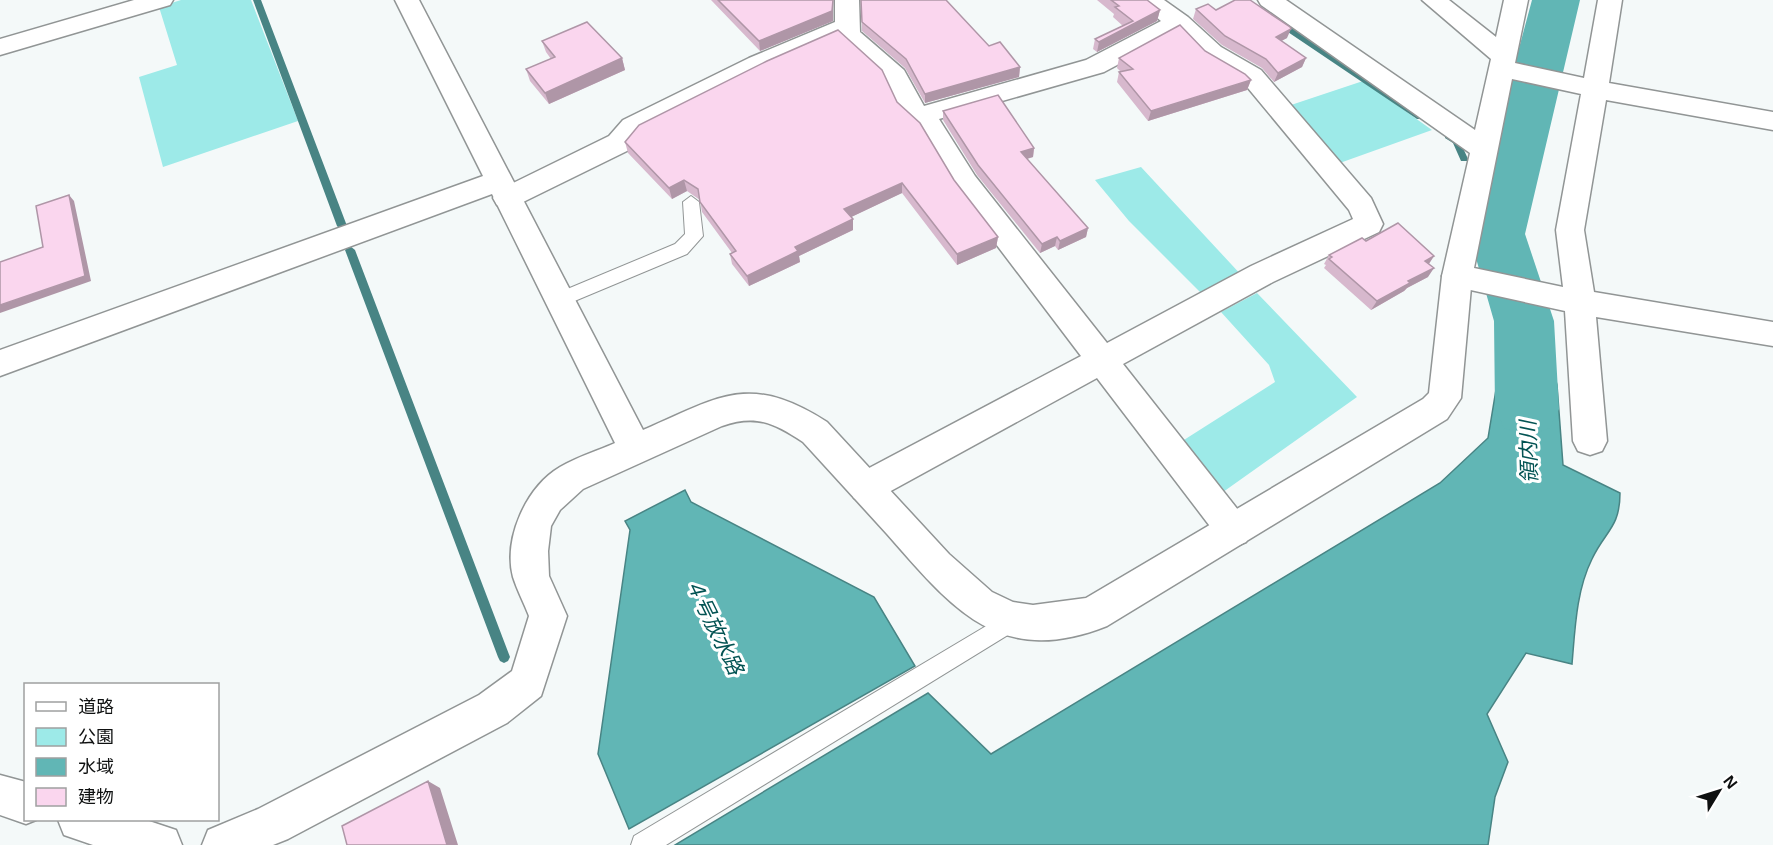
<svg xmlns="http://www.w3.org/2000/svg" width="1773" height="845" font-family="Arial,'Noto Sans JP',sans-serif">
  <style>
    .green { fill: #9deae8 }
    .water { fill: #61b6b5; stroke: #488484; stroke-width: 1.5 }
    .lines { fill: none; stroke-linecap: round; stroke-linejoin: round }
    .stream { fill: #488484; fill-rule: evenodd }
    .river { fill: #61b6b5; fill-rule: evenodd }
    .lane-casing { stroke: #919595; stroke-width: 2 }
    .street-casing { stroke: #919595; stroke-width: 3 }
    .secondary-casing { stroke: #919595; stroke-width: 3 }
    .lane { fill: #fff; fill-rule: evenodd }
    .street { fill: #fff; fill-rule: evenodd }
    .secondary { fill: #fff; fill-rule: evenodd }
    .wall { fill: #d7b8cd }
    .shaded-wall { fill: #af96a7 }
    .building { fill: #fad6ee; stroke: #af96a7; stroke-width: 1.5 }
    .labels { text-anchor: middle; stroke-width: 6; stroke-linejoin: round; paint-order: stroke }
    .water-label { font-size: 21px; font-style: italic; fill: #035353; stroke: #fff }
  </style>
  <rect width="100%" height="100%" fill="#f4f9f9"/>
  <path class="green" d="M181,0H251L298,121L163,167L139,77L177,65L159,7Z
    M1363,81L1432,130L1337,164L1288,106Z
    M1141,167L1244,278L1205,297L1129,221L1095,180Z
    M1257,293L1357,397L1216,497L1176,445L1275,382L1269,365L1221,312Z"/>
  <path class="water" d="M1508,317L1540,324L1557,385L1563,465L1620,493C1620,528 1605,531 1592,559C1576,591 1575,630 1572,664L1526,653L1487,714L1508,762L1495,797L1488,845H675L928,693L991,754L1440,483L1488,438Z
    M685,490L691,502L874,597L915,666L629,829L598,754L630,530L625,521Z"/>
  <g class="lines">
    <path class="stream" d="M253,0H261L347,226L345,228H339L337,226Z
      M1276,20H1282L1423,115V119H1417L1276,24Z
      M1448,133L1459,139L1468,159L1467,161H1461L1453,143L1445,138V134Z
      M350,246L355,250L510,657L508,661L504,663L500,661L498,657L345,250Z"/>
    <path class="river" d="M1532,0H1580L1525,234L1554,321L1559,409L1550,428L1527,436L1504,428L1495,409L1494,321L1469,234Z"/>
    <g class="lane-casing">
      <path id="lane" d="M691,196L699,202L703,236L687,254L565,305H553L550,300L553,295L675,244L685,234L683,202Z
        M1013,610L1021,613L1024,620L1021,627L666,845H631L634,836Z"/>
    </g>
    <g class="street-casing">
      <path id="street" d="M134,0H173L170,5L0,55V39Z
        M835,0H859L860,32L904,70L924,106L1086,60L1161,21L1136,0H1164L1188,17L1221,47L1261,70L1371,198L1383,224L1379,232L1273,282L1123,364L1246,520L1252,531L1246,542L1234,547L1222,542L1097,378L878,498L866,502L854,498L849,487L854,476L1081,356L955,190L921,133L899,112L884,80L839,39L767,70L641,134L629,150L517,205L507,208L497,205L493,198L497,191L609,136L623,120L749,58L835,22ZM1177,33L1203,59L1243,82L1349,210L1353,219L1251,266L1107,343L975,176L939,119L1104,72Z
        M1258,0H1286L1475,130L1491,59L1422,0H1449L1496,37L1504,0H1528L1515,63L1584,78L1598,0H1622L1609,83L1773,112V130L1606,100L1584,230L1594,292L1773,322V346L1596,317L1607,441L1602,451L1590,455L1578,451L1573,441L1565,311L1457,287L1446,284L1442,276L1470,153L1261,5ZM1512,79L1581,94L1556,230L1563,287L1474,268Z"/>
    </g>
    <g class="secondary-casing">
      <path id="secondary" d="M395,0H419L643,430C719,397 749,372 827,422L949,554L992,592L1013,602L1033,605L1086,598L1423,399L1429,393L1442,276L1446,268L1457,265L1468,268L1472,276L1461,398L1447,419L1107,626C999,669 952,608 887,534C859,503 831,473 803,442C774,423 756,414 722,426L583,489L560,510L551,526L548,551L549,576L567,616L541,696L507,723L288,839L273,845H202L208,830L258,809L479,695L512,671L529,616C524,603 517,590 513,577C503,539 526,487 560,467C577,457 597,451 615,443L492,194L0,376V350L483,176Z
        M0,775L26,782V820H36L26,824L0,815Z
        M58,820H146L176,830L182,845H93L64,835Z"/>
    </g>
    <use href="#lane" class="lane"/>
    <use href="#street" class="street"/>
    <use href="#secondary" class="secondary"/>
  </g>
  <path class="wall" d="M711,0H833V21L760,51Z
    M861,0L989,46L1020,67L1019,77L925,103L905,68L862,31Z
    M1097,0H1147L1160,10L1157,21L1097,52L1093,49L1095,39L1123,26L1113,17L1114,14Z
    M1196,9L1216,10L1287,38L1281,41L1306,58L1302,67L1274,82L1262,68L1222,45L1193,19Z
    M542,41L622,58L625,70L549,104L530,81L526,69L551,59L546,52Z
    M1205,51L1251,80L1247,90L1148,121L1117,82L1119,72H1121L1117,68L1119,58Z
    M897,102L954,180L998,237L996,248L957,265L902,193L851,217L853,230L799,256L800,262L749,286L732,264L730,254L732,253L702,212L700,200L687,191L672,199L628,153L625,142Z
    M943,111L1034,148L1033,157L1027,159L1088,228L1086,237L1058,250L1055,246L1040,253L977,175L943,120Z
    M1329,255L1434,256L1429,264L1428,277L1407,288L1404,291L1371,310L1324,268L1326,265L1324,264Z"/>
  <path class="shaded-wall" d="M833,0V21L760,51L759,41Z
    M1160,10L1157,21L1097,52L1099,42Z
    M1291,29L1287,38L1272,46L1276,37Z
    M622,58L625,70L549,104L545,93Z
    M1306,58L1302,67L1274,82L1278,73Z
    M1020,67L1019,77L925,103V94Z
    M1251,80L1247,90L1148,121L1151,111Z
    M1034,148L1033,157L1019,161L1021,152Z
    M684,180L687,191L672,199L669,188Z
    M902,183V193L845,220L844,209Z
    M69,195L74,201L91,281L0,313V305L85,276Z
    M853,219V230L799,256L800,262L749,286L747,276L795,247Z
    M1088,228L1086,237L1058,250L1060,241Z
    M998,237L996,248L957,265V254Z
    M1057,237L1055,246L1040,253L1042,244Z
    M1434,256L1428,265L1425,261Z
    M1434,268L1428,277L1407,288L1404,291L1371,310L1377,301L1408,281Z
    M428,781L440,788L458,845H447Z"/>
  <path class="building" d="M718,0H833L832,11L759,41Z
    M861,0H946L989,46L1000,42L1020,67L925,94L906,59L862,22Z
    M1111,0H1147L1160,10L1099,42L1095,39L1133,21L1115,7L1119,6Z
    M1235,0H1250L1290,27L1291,29L1276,37L1306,58L1278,73L1266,59L1225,36L1196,9L1208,4L1216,10Z
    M587,22L622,58L545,93L526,69L555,57L542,41Z
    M1180,25L1205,51L1245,74L1251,80L1151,111L1119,72L1133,69L1119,58Z
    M838,30L882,70L897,102L920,123L954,180L998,237L957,254L902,183L844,209L853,219L795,247L798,251L747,276L730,254L736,251L700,202L698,189L684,180L669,188L625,142L639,125L767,61Z
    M998,95L1034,148L1021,152L1088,228L1060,241L1057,237L1042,244L978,165L943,111Z
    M69,195L85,276L0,305V262L43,247L36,206Z
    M1398,223L1434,256L1425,261L1434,268L1408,281L1410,283L1377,301L1329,259L1332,257L1329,255L1362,238L1366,241Z
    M428,781L447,845H347L342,826Z"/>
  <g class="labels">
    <g class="water-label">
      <text transform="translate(1529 452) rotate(-92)" y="7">領内川</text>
      <text transform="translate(714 626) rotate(64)" y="7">４号放水路</text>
    </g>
  </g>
  <rect x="24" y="683" width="195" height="138" fill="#ffffff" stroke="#9fa0a0" stroke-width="1.5"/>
  <rect x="36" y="702" width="30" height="9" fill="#ffffff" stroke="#9fa0a0" stroke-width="1.5"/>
  <text x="78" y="713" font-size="18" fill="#0f1111">道路</text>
  <rect x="36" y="728" width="30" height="18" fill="#9deae8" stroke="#9fa0a0" stroke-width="1.5"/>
  <text x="78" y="743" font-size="18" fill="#0f1111">公園</text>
  <rect x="36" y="758" width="30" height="18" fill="#61b6b5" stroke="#9fa0a0" stroke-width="1.5"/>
  <text x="78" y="773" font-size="18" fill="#0f1111">水域</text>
  <rect x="36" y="788" width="30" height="18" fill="#fad6ee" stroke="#9fa0a0" stroke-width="1.5"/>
  <text x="78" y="803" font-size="18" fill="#0f1111">建物</text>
  <g transform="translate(1719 791) rotate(52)" stroke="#ffffff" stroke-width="4.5" paint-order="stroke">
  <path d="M0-4.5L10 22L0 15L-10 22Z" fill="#0f1111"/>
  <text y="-9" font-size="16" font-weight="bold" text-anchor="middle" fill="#0f1111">N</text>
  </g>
</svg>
